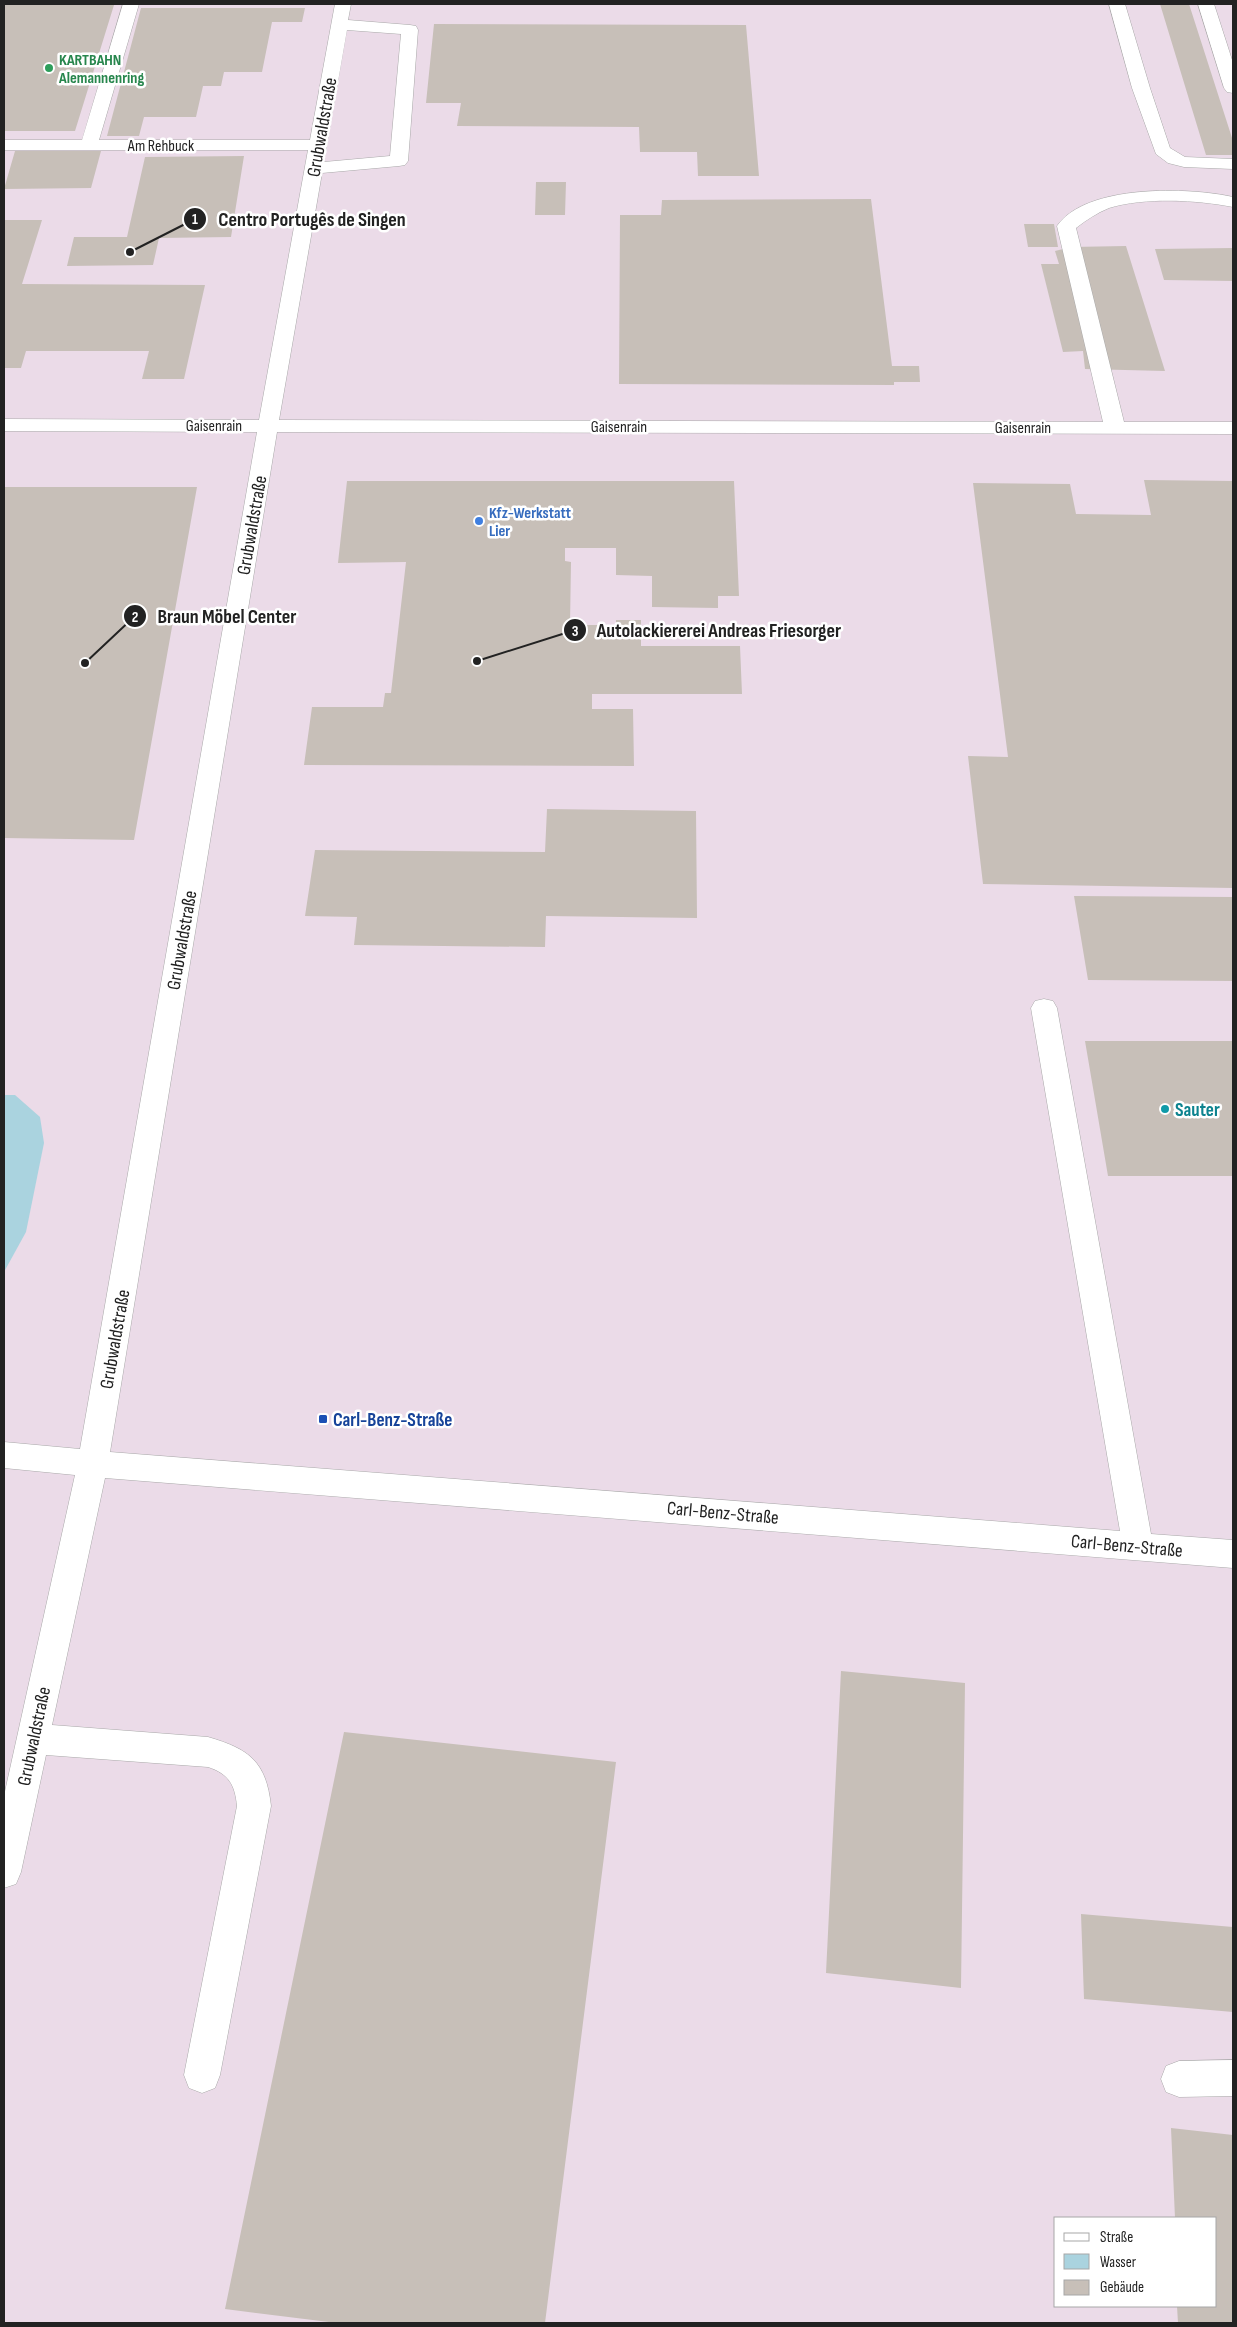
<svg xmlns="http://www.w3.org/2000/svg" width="1237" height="2327" font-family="'Sofia Sans Condensed',sans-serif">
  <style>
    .industrial { fill: #ebdbe8; fill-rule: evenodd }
    .water { fill: #aad3df }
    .building { fill: #c7bfb8 }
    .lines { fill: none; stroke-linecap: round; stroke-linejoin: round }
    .minor-casing { stroke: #a9a9a9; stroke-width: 1 }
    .minor { fill: #fff; fill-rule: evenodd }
    .leisure-dot { fill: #2e9e5b; stroke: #fff; stroke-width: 2 }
    .shop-dot { fill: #3f7fe0; stroke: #fff; stroke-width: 2 }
    .culture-dot { fill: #0f9aa8; stroke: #fff; stroke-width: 2 }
    .transit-dot { fill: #1a4fb4; stroke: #fff; stroke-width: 2 }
    .labels { text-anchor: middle; stroke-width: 5; stroke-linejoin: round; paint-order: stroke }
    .far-leisure-label { font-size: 16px; font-weight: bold; fill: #27864d; stroke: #fff; text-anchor: start }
    .far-street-label { font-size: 16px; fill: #222; stroke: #fff }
    .far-shop-label { font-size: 16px; font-weight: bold; fill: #366cbe; stroke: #fff; text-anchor: start }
    .street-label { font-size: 19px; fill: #222; stroke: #fff }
    .culture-label { font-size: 19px; font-weight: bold; fill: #0d838f; stroke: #fff; text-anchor: start }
    .transit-label { font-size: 19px; font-weight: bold; fill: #164399; stroke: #fff; text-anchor: start }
    .leader { fill: none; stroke: #222; stroke-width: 2 }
    .callout-dot { fill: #222; stroke: #fff; stroke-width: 2 }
    .mark-label { font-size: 15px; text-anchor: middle; font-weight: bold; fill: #fff }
    .callout-label { font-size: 20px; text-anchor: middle; font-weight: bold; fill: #222; stroke: #fff; stroke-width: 5; stroke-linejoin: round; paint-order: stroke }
  </style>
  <rect width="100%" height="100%" fill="#f2efe9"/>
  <path class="industrial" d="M4,4H1233V2323H4ZM1056,2218H1216V2306H1056Z"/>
  <path class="water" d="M4,1095H15L40,1117L44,1143L26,1232L4,1272Z"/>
  <path class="building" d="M1160,4H1189L1233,141V155H1206Z
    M4,5H114L75,131H4Z
    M141,8H305L302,22H272L262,72H224L221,86H203L196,117H144L139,136H107Z
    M434,24L746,25L759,176H698L697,152H640L639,127L457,126L461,103H426Z
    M15,151H101L91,188L4,189Z
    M244,156L231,237L159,238L153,265L67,266L74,237H127L145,157Z
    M536,182H566L565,215H535Z
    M871,199L892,366H919L920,382H894V385L619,384L620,215H661L662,200Z
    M4,220H42L22,284L205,285L184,379H142L149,351H26L21,368H4Z
    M1024,224H1054L1058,247H1028Z
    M1126,246L1165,371L1085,369L1083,351L1063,352L1041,264H1059L1055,251L1071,247Z
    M1233,248V281L1164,280L1155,249Z
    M1144,480L1233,481V888L983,884L968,756L1008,757L973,483L1070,484L1076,514L1151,515Z
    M347,481H734L739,596H718V608L652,607V576L616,575V548H565V561L571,562L570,625H616V620H641V646H740L742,694H592V709H633L634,766L304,765L312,707H383L385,693H391L406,562L338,563Z
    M4,487H197L134,840L4,838Z
    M547,809L696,811L697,918L546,916L545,947L354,945L357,917L305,916L315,850L545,852Z
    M1074,896L1233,897V981L1088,980Z
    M1085,1041H1233V1176H1108Z
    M841,1671L965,1683L961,1988L826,1973Z
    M344,1732L616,1762L545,2323H337L225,2309Z
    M1081,1914L1233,1927V2012L1084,1999Z
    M1171,2128L1233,2135V2323H1178L1177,2306H1216V2218H1175Z"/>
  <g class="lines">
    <g class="minor-casing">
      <path id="minor" d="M123,4H139L99,140H310L335,4H351L348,20L410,25L416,26L418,30L408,161L405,165L399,166L322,173L279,420L1103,422L1057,226C1086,184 1189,187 1233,197V207C1198,200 1144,197 1109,208C1097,213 1086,220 1076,228L1124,422H1233V434L277,432L110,1452L1120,1531L1031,1008L1035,1001L1044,999L1053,1001L1057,1008L1151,1534L1233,1540V1568L105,1478L52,1725L208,1737C249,1749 266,1761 271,1806L220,2075L215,2088L202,2093L189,2088L184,2075L237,1806C235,1785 229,1774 208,1767L46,1755L21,1872L16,1884L4,1888V1796L75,1475L4,1468V1442L80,1449L257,432L4,431V419L259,420L308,150H4V140H82ZM347,30L401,34L390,156L324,162Z
        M1109,4H1125L1150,88L1170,148L1185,157L1233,159V169L1184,167L1168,163L1156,154L1132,88Z
        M1198,4H1214L1233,63V93L1227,92L1224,88Z
        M1233,2060V2096L1179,2097L1166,2092L1161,2079L1166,2066L1179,2061Z"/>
    </g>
    <use href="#minor" class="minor"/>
  </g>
  <circle class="leisure-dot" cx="49" cy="68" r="5"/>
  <circle class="shop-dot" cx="479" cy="521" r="5"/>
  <circle class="culture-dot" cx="1165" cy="1109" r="5"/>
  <rect class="transit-dot" x="318" y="1414" width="10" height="10" rx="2.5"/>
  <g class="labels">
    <g class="far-leisure-label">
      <text x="59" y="65">KARTBAHN<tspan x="59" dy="18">Alemannenring</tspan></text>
    </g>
    <g class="far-street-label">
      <text x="161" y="151">Am Rehbuck</text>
      <text x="214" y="431">Gaisenrain</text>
      <text x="619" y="432">Gaisenrain</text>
      <text x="1023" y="433">Gaisenrain</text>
    </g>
    <g class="far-shop-label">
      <text x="489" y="518">Kfz-Werkstatt<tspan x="489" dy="18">Lier</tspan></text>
    </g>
    <g class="street-label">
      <text transform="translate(321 127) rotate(-80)" y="7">Grubwaldstraße</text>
      <text transform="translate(251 525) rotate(-80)" y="7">Grubwaldstraße</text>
      <text transform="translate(181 940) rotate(-80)" y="7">Grubwaldstraße</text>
      <text transform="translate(114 1339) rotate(-80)" y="7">Grubwaldstraße</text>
      <text transform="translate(723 1512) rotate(5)" y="7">Carl-Benz-Straße</text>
      <text transform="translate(1127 1545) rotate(5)" y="7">Carl-Benz-Straße</text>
      <text transform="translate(33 1736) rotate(-78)" y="7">Grubwaldstraße</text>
    </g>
    <g class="culture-label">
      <text x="1175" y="1116">Sauter</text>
    </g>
    <g class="transit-label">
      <text x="333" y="1426">Carl-Benz-Straße</text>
    </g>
  </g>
  <path class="leader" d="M130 252L195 219M85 663L135 616M477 661L575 630"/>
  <g class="callout-dot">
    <circle cx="130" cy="252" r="5"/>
    <circle cx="85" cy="663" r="5"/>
    <circle cx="477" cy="661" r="5"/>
    <circle cx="195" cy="219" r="12"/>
    <circle cx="135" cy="616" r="12"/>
    <circle cx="575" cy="630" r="12"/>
  </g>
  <g class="mark-label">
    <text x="195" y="224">1</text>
    <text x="135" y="622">2</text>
    <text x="575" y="636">3</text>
  </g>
  <g class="callout-label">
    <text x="312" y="226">Centro Portugês de Singen</text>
    <text x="227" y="623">Braun Möbel Center</text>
    <text x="719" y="637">Autolackiererei Andreas Friesorger</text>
  </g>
  <rect width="1237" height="2327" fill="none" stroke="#222222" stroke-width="10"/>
  <rect x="1054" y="2217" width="162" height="90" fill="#ffffff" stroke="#a7a7a7"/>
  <rect x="1064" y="2233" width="25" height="8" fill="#ffffff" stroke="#a7a7a7"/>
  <text x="1100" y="2242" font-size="15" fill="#222222">Straße</text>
  <rect x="1064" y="2254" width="25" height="15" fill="#aad3df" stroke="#a7a7a7"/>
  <text x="1100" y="2267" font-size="15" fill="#222222">Wasser</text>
  <rect x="1064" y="2280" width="25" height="15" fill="#c7bfb8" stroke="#a7a7a7"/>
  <text x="1100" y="2292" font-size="15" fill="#222222">Gebäude</text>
</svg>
